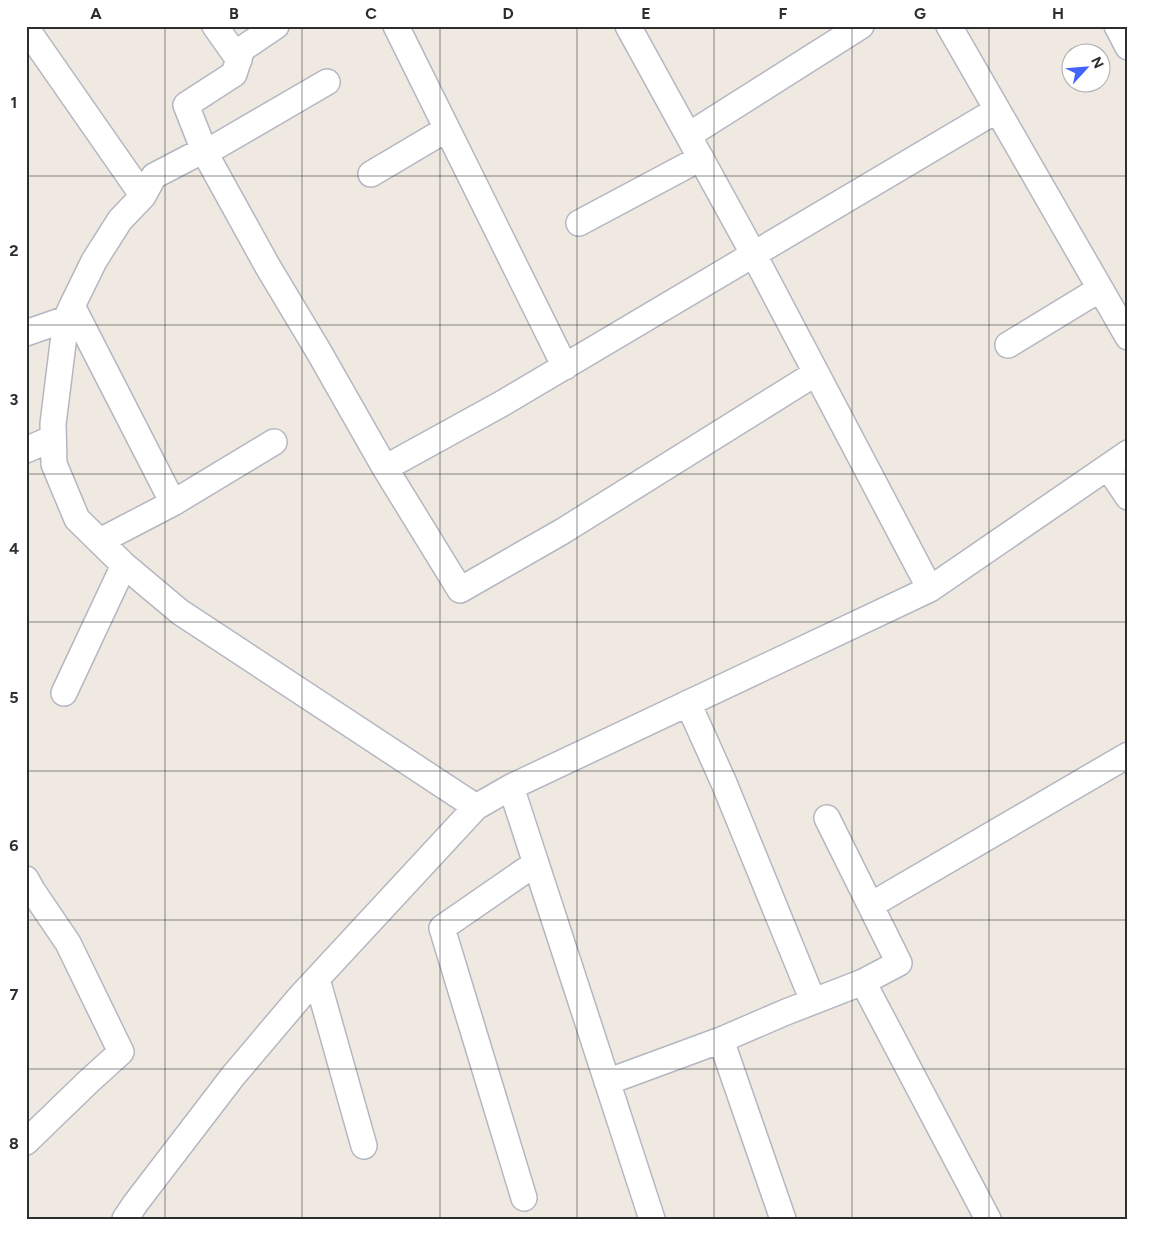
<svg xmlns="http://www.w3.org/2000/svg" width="1154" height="1245" font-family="Figtree,sans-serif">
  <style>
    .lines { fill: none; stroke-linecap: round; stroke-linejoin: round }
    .street-casing { stroke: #b4b7c1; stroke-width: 28 }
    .street { stroke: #fff; stroke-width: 25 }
    .grid { fill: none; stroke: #2e2e2e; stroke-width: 1; stroke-opacity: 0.55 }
    .neatline { fill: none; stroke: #2e2e2e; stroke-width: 2 }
    .grid-label { font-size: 16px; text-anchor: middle; font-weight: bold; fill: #2e2e2e }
  </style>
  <rect width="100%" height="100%" fill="#efe9e1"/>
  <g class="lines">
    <g class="street-casing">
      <path id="street" d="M215,26L239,60
        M276,26L242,49L234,74L186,105L205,153L268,267L319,352L385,468L503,403L997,110
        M396,26L565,367
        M628,26L754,255L930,589
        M949,26L1128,337
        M1117,26L1128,47
        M26,28L143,196
        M327,82L205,153L196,154L154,176L143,196L120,220L94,261L72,306L66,319L53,424L54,464L77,519L124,565L180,612L476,807
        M689,135L861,26
        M371,174L447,129
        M579,223L701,158
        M72,306L173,503
        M26,333L66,319
        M1008,345L1100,289
        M26,450L53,438
        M1108,467L1128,497
        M385,468L460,590L563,531L816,373
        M100,541L173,503L274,442
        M64,693L124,565
        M688,703L724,783L813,1001
        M26,879L32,890L68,943L121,1052L88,1082L26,1142
        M871,905L1128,755
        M317,979L364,1146
        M863,982L988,1219
        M721,1040L783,1219
        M607,1082L721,1040L786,1012L863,982L899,963L827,818
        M524,1198L442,928L536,863
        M125,1219L135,1204L233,1076L299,998L476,807L511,787
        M652,1219L511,787L930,589L1128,453"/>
    </g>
    <use href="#street" class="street"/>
  </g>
  <path class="grid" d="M165,26V1219M302,26V1219M440,26V1219M577,26V1219M714,26V1219M852,26V1219M989,26V1219M26,176H1128M26,325H1128M26,474H1128M26,622H1128M26,771H1128M26,920H1128M26,1069H1128"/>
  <rect width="1154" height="1245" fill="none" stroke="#ffffff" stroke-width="55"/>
  <g transform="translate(1086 68) rotate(64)"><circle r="24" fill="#ffffff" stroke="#ababab"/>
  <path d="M0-4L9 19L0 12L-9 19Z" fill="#4264fb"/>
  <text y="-8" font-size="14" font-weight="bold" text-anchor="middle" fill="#2e2e2e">N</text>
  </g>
  <rect x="28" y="28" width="1098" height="1190" class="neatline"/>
  <g class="grid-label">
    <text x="96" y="19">A</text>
    <text x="234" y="19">B</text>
    <text x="371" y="19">C</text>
    <text x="508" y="19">D</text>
    <text x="646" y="19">E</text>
    <text x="783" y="19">F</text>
    <text x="920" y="19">G</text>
    <text x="1058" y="19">H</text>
    <text x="14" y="108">1</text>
    <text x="14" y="256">2</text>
    <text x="14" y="405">3</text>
    <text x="14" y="554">4</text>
    <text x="14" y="703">5</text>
    <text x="14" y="851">6</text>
    <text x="14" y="1000">7</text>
    <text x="14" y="1149">8</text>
  </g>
</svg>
